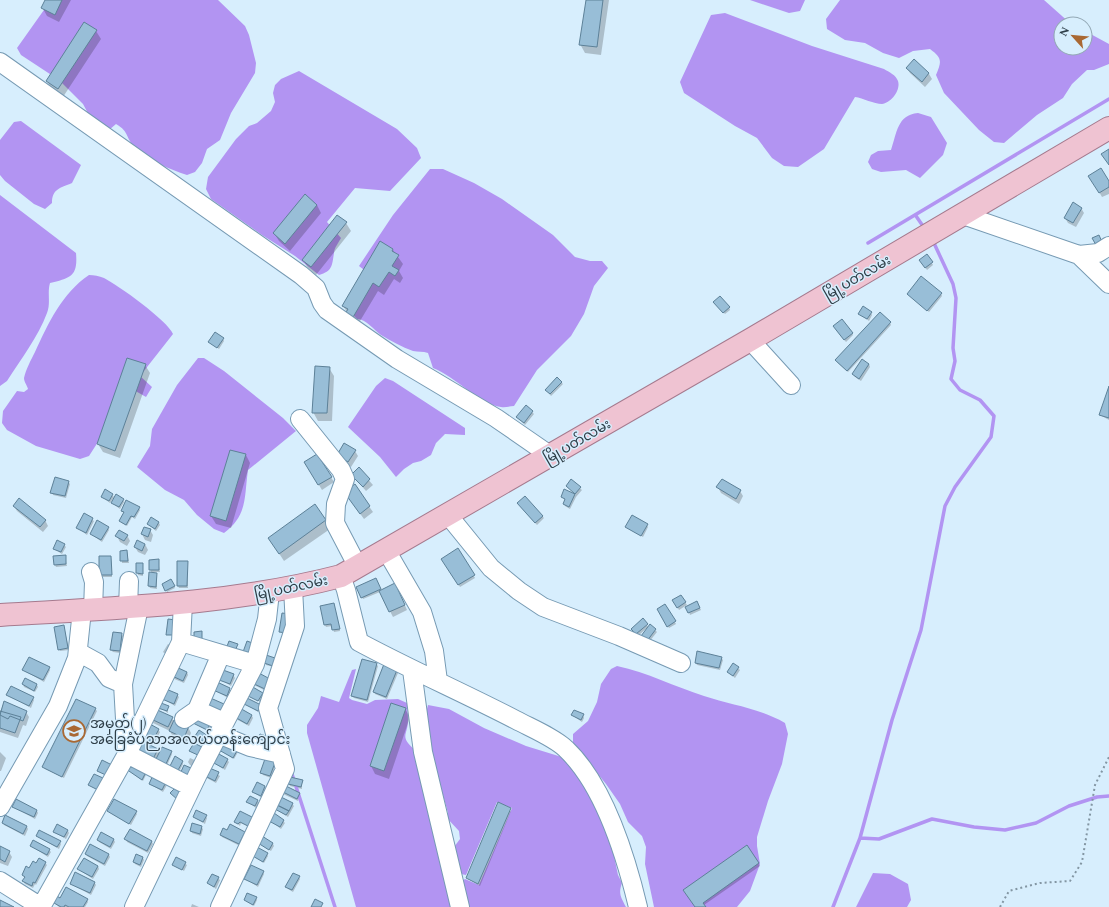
<svg xmlns="http://www.w3.org/2000/svg" width="1109" height="907" font-family="Spectral,'Noto Sans Myanmar',serif">
  <style>
    .water { fill: #b294f2 }
    .shadow { fill: #0003 }
    .lines { fill: none; stroke-linecap: round; stroke-linejoin: round }
    .stream { stroke: #b294f2; stroke-width: 3.5 }
    .building { fill: #98bed7; stroke: #5d8198 }
    .minor-casing { stroke: #769ab3; stroke-width: 20 }
    .major-casing { stroke: #a57a8e; stroke-width: 24 }
    .path { stroke: #8396a3; stroke-width: 2; stroke-dasharray: 2 3; stroke-linecap: butt }
    .minor { stroke: #fff; stroke-width: 18 }
    .major { stroke: #efc3d2; stroke-width: 22 }
    .labels { text-anchor: middle; stroke-width: 3; stroke-linejoin: round; paint-order: stroke }
    .street-label { font-size: 14px; fill: #2e3e48; stroke: #d7eefd }
    .poi-label { font-size: 14px; fill: #2e3e48; stroke: #d7eefd; text-anchor: start }
  </style>
  <rect width="100%" height="100%" fill="#d7eefd"/>
  <path class="water" d="M51,0H218L245,26L249,35L256,63L255,73L231,113L220,140L207,149L202,163L195,172L187,175C169,169 149,161 135,147C125,138 130,132 116,124L109,130L90,117L83,104L59,80L21,55L17,48Z
    M750,0H805L800,11L789,13Z
    M840,0H1044L1071,24H1061V48H1085V31L1109,44V64L1094,70H1087L1072,84L1063,98L1037,115L1004,143L994,142L979,130L944,93L936,75C942,61 942,58 930,49L913,51L899,58L883,53L865,43L845,40L827,29L826,19Z
    M725,13L812,46L884,69C889,72 896,75 898,81C901,90 891,103 882,104C874,104 863,98 855,97L824,149L798,167L784,166L772,158L757,138L735,126L684,93L680,82L711,15Z
    M299,71L397,129L417,148L421,158L390,191L355,188L327,222L341,238C339,242 334,248 334,253C332,265 333,271 319,275L295,256L262,235L211,199L206,189L208,177L236,139L249,126L257,123L271,111L275,102L273,93L275,85L281,79Z
    M918,113L931,117L947,143L943,155L920,178L906,170L881,172L872,169L868,162L871,155L878,151L891,150C897,133 897,115 918,113Z
    M21,121L81,165L72,183C60,188 52,189 52,203L45,209L34,204L5,181L0,175V140L14,122Z
    M430,169H443L474,183L502,199L553,235L575,257L590,261H602L608,268L594,286L584,314L571,336L537,370L514,406C510,406 505,408 501,407C480,405 455,376 433,368L428,353C423,351 418,352 413,351C402,347 391,341 381,335C374,330 366,319 357,319L350,312L372,276L359,266L393,215Z
    M0,195L76,253C78,276 71,278 50,283C47,293 51,303 47,313C38,337 21,359 7,381L0,386Z
    M89,275C94,275 99,276 104,278C118,285 168,321 173,334L140,376L152,387L146,397L132,389L89,456L80,459L36,446L7,430L2,423L3,411L17,391L24,392L28,389C27,385 24,382 24,378C26,369 31,360 35,352C48,324 62,293 89,275Z
    M198,358H204L224,371L283,418L296,431L248,470C244,497 248,515 224,533L214,529L197,515L184,500L165,490L137,467L150,446L152,429L177,385Z
    M385,378L393,381L465,428V435L445,434L436,443L431,455L421,461L413,463L404,469L396,477L380,457L348,427L376,386Z
    M617,666C647,672 675,687 704,696C731,705 759,708 785,723L788,734L782,764L768,801L757,837V846L760,864L750,891L737,907H654L645,864L646,847L642,836L628,822L620,804L606,784L573,743V734L588,721L597,702L601,684L611,669Z
    M356,669L349,698L352,700L367,704L375,700L398,699L407,703C407,708 408,714 408,720C408,735 399,736 414,749L455,907H356L307,733V725L318,708L321,696L339,702L352,670Z
    M428,705L449,709L484,728L526,746L565,758L575,770L601,817L614,856L618,875L622,883C618,894 621,897 626,907H462V881L465,879L479,885L512,808L497,802L466,875L461,874L454,847L460,839L459,831L446,817L448,813L427,737L430,733L425,717Z
    M873,873L890,874L908,884L911,900L907,907H856Z"/>
  <path class="shadow" d="M46,0H71L59,22L47,16L42,7Z
    M587,0H609L601,55L585,53L580,44Z
    M96,31L101,39L63,97L52,90L47,81Z
    M914,61L929,74L932,79L925,87L910,73L907,68Z
    M1090,176L1109,183V194L1102,197Z
    M317,205L321,213L290,251L279,241L274,233Z
    M1081,208L1084,213L1076,227L1068,223L1065,218Z
    M346,223L351,231L316,275L308,268L303,260Z
    M393,250L403,264L399,271L403,278L400,283L394,279L384,295L378,291L357,326L343,306Z
    M927,255L933,265L927,270L920,260Z
    M908,294H941L942,296L929,312Z
    M716,304L729,307L730,310L725,314Z
    M871,313L872,315L869,321L860,314Z
    M890,323L891,325L848,372L838,363L836,360Z
    M834,327L852,333L853,335L846,342Z
    M223,339L224,341L219,349L210,342Z
    M869,364L870,367L861,381L855,377L853,374Z
    M145,365L150,373L120,458L103,452L98,444Z
    M329,368L334,376L332,421H318L313,412Z
    M561,382L563,384L551,396L548,392L546,390Z
    M1109,389V420L1100,415Z
    M526,406L534,414L525,425L517,417Z
    M231,451L246,455L250,463L231,528L216,524L211,516Z
    M355,451L358,456L351,467L341,460Z
    M317,455L334,482L322,490L305,462Z
    M359,469L373,485L366,491L352,475Z
    M571,481L582,490L576,497L570,509L565,506L564,504L566,500L562,497L565,491L576,495L567,486Z
    M68,482L70,484L66,498L53,495L52,492Z
    M354,485L373,512L364,519L348,497Z
    M718,487L740,491L743,496L739,504L721,493Z
    M112,495L114,497L110,503L102,497Z
    M123,499L124,502L120,509L112,503Z
    M14,506L45,520L48,526L43,532L17,511Z
    M520,506L542,516L544,518L537,525Z
    M139,508L140,510L135,519L132,517L127,526L122,523L121,521L124,514L122,511Z
    M84,515L94,521L87,535L78,528Z
    M325,521L330,529L284,561L269,538Z
    M159,523L160,525L156,531L148,524Z
    M647,525L648,527L643,537L626,527Z
    M108,527L109,530L102,542L91,534Z
    M150,530L153,535L151,542L145,540L142,534Z
    M127,535L130,541L127,546L120,542L117,536Z
    M145,544L148,550L145,555L138,552L135,547Z
    M64,545L66,547L62,554L54,549Z
    M458,550L475,578L460,587L443,559Z
    M121,552H127L129,563H122Z
    M65,556L67,566L56,567L55,565Z
    M111,557L112,577H101L100,575Z
    M158,560L160,572H151L150,569Z
    M187,562L188,588H179L178,586Z
    M137,564H142L143,576L138,575Z
    M157,574V589L150,588L149,586Z
    M171,581L175,588L167,592L163,584Z
    M377,582L381,591L398,590L407,610L393,617L380,592L363,599L362,597Z
    M681,596L687,605L679,610L674,601Z
    M697,602L701,610L690,615L687,607Z
    M334,604L340,631L334,632L332,626L326,627L325,625L321,607Z
    M665,606L676,624L669,628L658,610Z
    M647,625L648,627L638,636L634,631Z
    M64,626L69,650L60,651L59,649Z
    M655,630L657,632L649,642L644,638Z
    M113,633L121,634L123,636L120,653L113,652L111,650Z
    M168,644L172,646L168,656L163,652Z
    M266,657L277,668L266,665L265,663Z
    M721,658L723,660L720,670L697,665L696,663Z
    M376,664L378,666L368,702L354,698L352,696Z
    M733,664L740,670L735,678L728,672Z
    M49,668L50,670L44,682L23,670Z
    M396,671L398,673L387,699L375,694L374,691Z
    M187,672L188,675L184,683L172,678Z
    M257,674L266,691L254,685Z
    M233,675L235,678L231,686L221,680Z
    M25,679L37,685L38,687L35,692L24,687L23,684Z
    M229,689L231,691L228,698L214,690Z
    M262,693L263,696L260,702L248,694Z
    M8,695L33,698L34,700L31,708Z
    M177,695L179,697L175,706L163,699Z
    M4,702L26,712L29,717L26,726L23,725L18,738L0,732V712Z
    M245,704L262,708L260,713Z
    M168,707V713L160,708Z
    M95,709L97,711L64,778L45,769L44,767Z
    M405,709L410,717L389,779L375,774L371,766Z
    M572,715H583L584,718L582,722Z
    M252,716L253,718L249,726L236,719Z
    M150,718H172L174,722L188,727L191,733L187,743L173,737L170,731L153,723Z
    M195,723H213L209,731Z
    M158,730L160,732L154,744L144,739Z
    M158,750L160,754L171,752L172,754L166,768L139,755Z
    M221,750H237L238,752L234,759Z
    M0,752L6,758L1,771H0Z
    M190,758L199,762L198,769L190,765L188,762Z
    M227,760L229,762L225,770L213,762Z
    M182,761L183,764L178,774L171,770Z
    M276,763L271,778L263,775L262,773Z
    M208,768L220,776L216,783L205,777Z
    M127,769L147,773L143,781Z
    M302,781V789L290,786L289,784Z
    M166,783L167,785L163,792L150,784Z
    M257,783L266,789L262,798L253,792Z
    M284,787L299,794L300,796L298,801L283,794Z
    M257,801L259,803L256,808L248,802Z
    M292,804L294,806L288,817L274,808Z
    M498,804L511,811L480,886L467,878Z
    M13,807L37,811L38,813L35,819Z
    M108,811L136,812L137,814L131,825Z
    M206,816L207,818L205,824L194,817Z
    M6,817L27,827L28,829L25,836L4,825L3,823Z
    M254,819L251,828L241,823L240,826L235,822Z
    M271,821H283L285,823L281,829Z
    M201,827L203,829L201,836L192,833L191,831Z
    M68,831L69,833L66,839L54,832Z
    M130,831L152,842L153,844L148,853L127,842L126,839Z
    M227,831L244,832L246,835L240,846L222,837L221,835Z
    M101,833L114,840L115,842L111,849L99,842L98,840Z
    M37,836L60,842L61,844L59,849Z
    M263,838L273,844L274,846L271,851L261,845L259,843Z
    M91,845L109,855L110,857L105,866L87,856L86,854Z
    M31,846L49,850L51,852L48,857Z
    M0,848L9,852L12,857L8,866L0,863Z
    M267,854L268,856L264,863L252,855Z
    M143,858L144,860L141,867L135,864L134,862Z
    M177,858L187,865L184,871L173,864Z
    M45,863L47,865L36,885L35,884L33,888L25,884L23,881L25,878L23,875L37,865Z
    M758,863L760,866L704,905L705,907H695Z
    M98,866L99,869L93,879L78,869Z
    M263,872L264,874L258,887L246,879Z
    M213,875L220,880L216,889L208,883Z
    M299,877L300,879L293,892L288,889L287,887Z
    M94,882L96,885L91,895L71,884Z
    M256,898L257,900L254,906L245,900Z
    M61,899H87L88,902L85,907H59L55,903Z
    M192,904L199,907H191Z"/>
  <g class="lines">
    <path class="stream" d="M916,216L925,229
      M868,243L1109,99
      M291,771L335,907
      M860,838L879,839L932,819L974,827L1005,830L1036,823L1069,806L1097,797L1109,796
      M833,907L860,838L892,720L921,630L945,506L955,487L991,437L994,416L980,400L960,390L951,379L955,361L953,348L956,298L953,284L933,241"/>
  </g>
  <path class="building" d="M45,0H62L55,15L41,8Z
    M586,0H603L597,47L579,45Z
    M84,22L97,30L58,89L46,81Z
    M914,59L929,73L922,82L906,68Z
    M1109,149V165L1101,154Z
    M1101,168L1109,181V187L1099,193L1088,176Z
    M305,194L317,205L285,244L273,233Z
    M1073,202L1082,208L1073,223L1064,218Z
    M337,215L347,222L311,267L302,260Z
    M1099,235L1102,242L1096,245L1092,238Z
    M380,241L393,249L392,251L399,255L392,266L399,270L395,276L389,272L379,287L373,283L352,319L345,314L348,309L342,306Z
    M927,254L933,262L925,268L919,260Z
    M921,276L942,293L927,311L907,294Z
    M720,296L730,307L723,313L713,302Z
    M863,306L872,312L867,319L858,314Z
    M880,312L891,322L847,371L835,360Z
    M842,319L853,333L844,340L833,326Z
    M215,332L224,338L217,348L208,342Z
    M127,358L146,364L115,451L97,444Z
    M862,359L869,364L859,379L852,374Z
    M315,366L330,367L327,413H312Z
    M557,377L562,382L550,394L545,390Z
    M1109,386V418L1099,415Z
    M526,405L533,411L524,423L516,417Z
    M344,443L356,450L348,462L337,455Z
    M230,450L246,454L226,521L210,516Z
    M317,454L332,477L318,485L304,462Z
    M359,467L370,479L363,487L351,475Z
    M55,477L69,481L65,496L50,493Z
    M571,479L581,487L575,494L566,486Z
    M722,479L741,490L736,499L716,487Z
    M355,484L370,506L360,514L344,492Z
    M105,489L113,494L109,501L101,497Z
    M564,489L575,494L569,507L563,504L565,499L561,497Z
    M116,494L124,499L119,507L111,503Z
    M525,496L543,516L535,523L517,503Z
    M19,498L46,520L40,527L13,506Z
    M126,500L140,507L134,517L131,516L126,525L119,521L124,512L121,511Z
    M315,504L326,520L279,554L268,538Z
    M84,513L93,518L86,533L76,528Z
    M632,515L648,524L641,536L625,527Z
    M151,517L159,522L155,529L147,524Z
    M97,520L109,527L101,540L90,534Z
    M144,527L151,529L148,537L141,534Z
    M119,530L128,535L124,541L115,536Z
    M57,540L65,544L61,552L53,549Z
    M137,540L145,544L142,551L134,547Z
    M458,548L475,575L458,585L441,559Z
    M127,550L128,561H120V551Z
    M66,555V564L54,565L53,556Z
    M99,556H111L112,575H99Z
    M159,559V570H149V560Z
    M177,561H188L187,586H177Z
    M136,563H143V574L136,573Z
    M149,572L157,573L156,587L148,586Z
    M376,578L381,589L361,598L356,587Z
    M171,579L175,586L165,591L162,584Z
    M395,583L405,605L389,612L379,591Z
    M681,595L686,602L677,608L672,600Z
    M697,601L700,608L688,613L685,607Z
    M334,603L340,629L332,630L331,624L324,625L320,606Z
    M665,604L676,621L667,627L657,609Z
    M282,613L290,614L287,633L279,632Z
    M643,618L648,624L636,634L631,629Z
    M168,619L176,620L174,635H166Z
    M650,624L656,629L647,641L641,636Z
    M64,625L68,648L58,650L54,627Z
    M202,631V641L194,642V632Z
    M113,632L122,633L120,651L110,650Z
    M229,641L238,644L235,651L226,649Z
    M247,641L255,644L250,659L243,652Z
    M697,651L722,657L719,668L695,663Z
    M266,655L278,659L276,667L264,663Z
    M29,657L50,667L43,680L22,670Z
    M362,659L377,663L367,700L351,696Z
    M733,663L739,667L733,676L727,672Z
    M384,664L397,670L386,697L373,692Z
    M174,666L187,672L183,681L170,675Z
    M223,670L234,674L230,684L219,680Z
    M257,672L270,679L265,689L252,683Z
    M25,678L37,684L34,691L22,684Z
    M217,682L230,688L227,696L213,690Z
    M11,686L34,697L29,706L6,695Z
    M251,686L263,693L258,701L246,695Z
    M166,689L178,694L174,704L162,699Z
    M206,696L224,704L219,715L201,707Z
    M247,698L261,705L258,711L244,704Z
    M76,699L96,708L62,777L42,767Z
    M4,701L27,711L23,721L10,716L8,719L0,715Z
    M161,703L169,706L167,711L158,708Z
    M391,703L406,708L384,771L370,766Z
    M238,707L252,715L247,724L233,716Z
    M153,708L173,717L168,727L149,718Z
    M574,710L584,714L581,720L571,715Z
    M0,711L21,717L15,733L0,728Z
    M198,713L212,720L207,730L193,723Z
    M174,720L189,726L184,738L169,731Z
    M148,723L159,729L152,742L141,737Z
    M199,730L208,736L204,742L195,736Z
    M260,734L275,739L273,747L257,742Z
    M140,740L158,749L153,759L135,750Z
    M224,742L238,749L233,758L219,750Z
    M194,743L204,748L200,756L189,751Z
    M162,747L172,751L165,766L155,761Z
    M217,753L228,759L223,768L212,762Z
    M175,756L183,761L177,772L169,768Z
    M266,756L276,760L270,776L260,773Z
    M102,760L114,766L108,776L97,771Z
    M129,761L147,770L142,780L126,769Z
    M184,765L191,768L187,777L180,774Z
    M207,767L219,772L215,781L203,775Z
    M94,774L103,778L98,790L88,785Z
    M153,775L166,782L162,790L149,784Z
    M290,777L303,780L301,787L288,784Z
    M257,782L265,786L261,796L252,792Z
    M284,785L300,793L297,799L281,791Z
    M177,786L185,793L178,800L170,793Z
    M250,796L258,800L255,806L246,802Z
    M279,796L293,803L289,811L275,804Z
    M16,799L37,810L34,817L12,807Z
    M114,799L137,811L129,824L107,811Z
    M498,802L511,808L478,884L466,878Z
    M275,804L289,811L286,815L273,808Z
    M196,810L207,815L203,822L193,817Z
    M240,811L254,818L250,827L240,822L238,824L234,822Z
    M274,813L284,820L280,827L269,821Z
    M5,815L27,826L23,834L2,823Z
    M192,823L202,826L200,834L190,831Z
    M57,824L68,830L64,837L53,832Z
    M230,824L245,832L239,844L220,835L223,828L227,830Z
    M130,829L152,841L147,851L124,839Z
    M39,830L61,841L57,847L36,836Z
    M101,832L114,839L110,847L97,840Z
    M262,836L273,843L269,850L258,843Z
    M33,840L50,849L47,855L30,846Z
    M90,844L109,854L104,864L85,854Z
    M747,845L759,863L703,903L706,907H695L683,890Z
    M0,846L10,851L5,862L0,859Z
    M255,846L268,853L263,862L251,855Z
    M136,854L143,857L140,865L133,862Z
    M176,857L186,862L182,870L172,865Z
    M39,858L46,862L35,883L33,882L32,886L22,881L25,877L22,875L26,866L29,868L33,861L36,863Z
    M84,858L98,866L92,877L77,869Z
    M251,865L264,871L257,885L244,879Z
    M75,872L95,882L90,893L70,884Z
    M293,873L300,876L292,890L285,887Z
    M212,874L219,877L214,887L207,883Z
    M66,887L88,899L83,907H69L65,905L64,907H61L54,903L57,896L60,898Z
    M247,893L257,897L253,905L244,900Z
    M315,899L323,903L321,907H311Z
    M0,900L14,907H0Z"/>
  <g class="lines">
    <g class="minor-casing">
      <path id="minor" d="M0,62L301,275L316,288L322,303L327,310L397,359L496,418L551,456
        M963,215L1079,255L1109,284
        M1079,255L1098,253L1109,246
        M750,340L791,385
        M300,419L341,470L345,479L336,504L335,523L358,567
        M448,515L491,568L519,591L543,607L619,636L681,663
        M386,550L422,612L434,651L438,681
        M91,572L94,582L93,610
        M341,576L346,590L359,642C411,670 464,693 516,720C531,728 555,738 566,749C604,785 626,857 638,907
        M183,603L181,642L255,664
        M128,608L129,581
        M181,642L127,754L191,787
        M78,652L98,663L109,678L123,684
        M412,670L423,752L460,907
        M197,710L221,654
        M184,719L197,710L224,722
        M218,734L250,747L281,754
        M0,807L58,706L77,658L82,610
        M0,881L41,907
        M41,907L127,754L123,684L139,607
        M134,907L198,774L255,664L267,619L270,592
        M220,907L285,769L268,708L295,626L293,588"/>
    </g>
    <g class="major-casing">
      <path id="major" d="M0,615C115,608 229,605 341,576L750,340L1109,128"/>
    </g>
    <path class="path" d="M1000,907L1009,891L1040,883L1070,881L1082,862L1095,785L1109,757"/>
    <use href="#minor" class="minor"/>
    <use href="#major" class="major"/>
  </g>
  <defs>
    <g id="school-ring" transform="scale(1.15)"><circle r="9.5" fill="#d7eefd" stroke="#a96833" stroke-width="1.5"/><path d="M0-5L7-2L0 1L-7-2ZM-4 1L0 2.5L4 1V4Q0 6-4 4Z" fill="#a96833"/></g>
  </defs>
  <g fill-rule="evenodd">
    <use href="#school-ring" x="74" y="731"/>
  </g>
  <g class="labels">
    <g class="street-label">
      <text transform="translate(857 277) rotate(-30)" y="5">မြို့ပတ်လမ်း</text>
      <text transform="translate(577 441) rotate(-30)" y="5">မြို့ပတ်လမ်း</text>
      <text transform="translate(291 587) rotate(-12)" y="5">မြို့ပတ်လမ်း</text>
    </g>
    <g class="poi-label">
      <text x="90" y="728">အမှတ်(၂)<tspan x="90" dy="16">အခြေခံပညာအလယ်တန်းကျောင်း</tspan></text>
    </g>
  </g>
  <g transform="translate(1073 36) rotate(297)"><circle r="19" fill="#d7eefd" stroke="#93a8b5"/>
  <path d="M0-3L7 15L0 10L-7 15Z" fill="#a96833"/>
  <text y="-6" font-size="11" font-weight="bold" text-anchor="middle" fill="#2e3e48">N</text>
  </g>
</svg>
